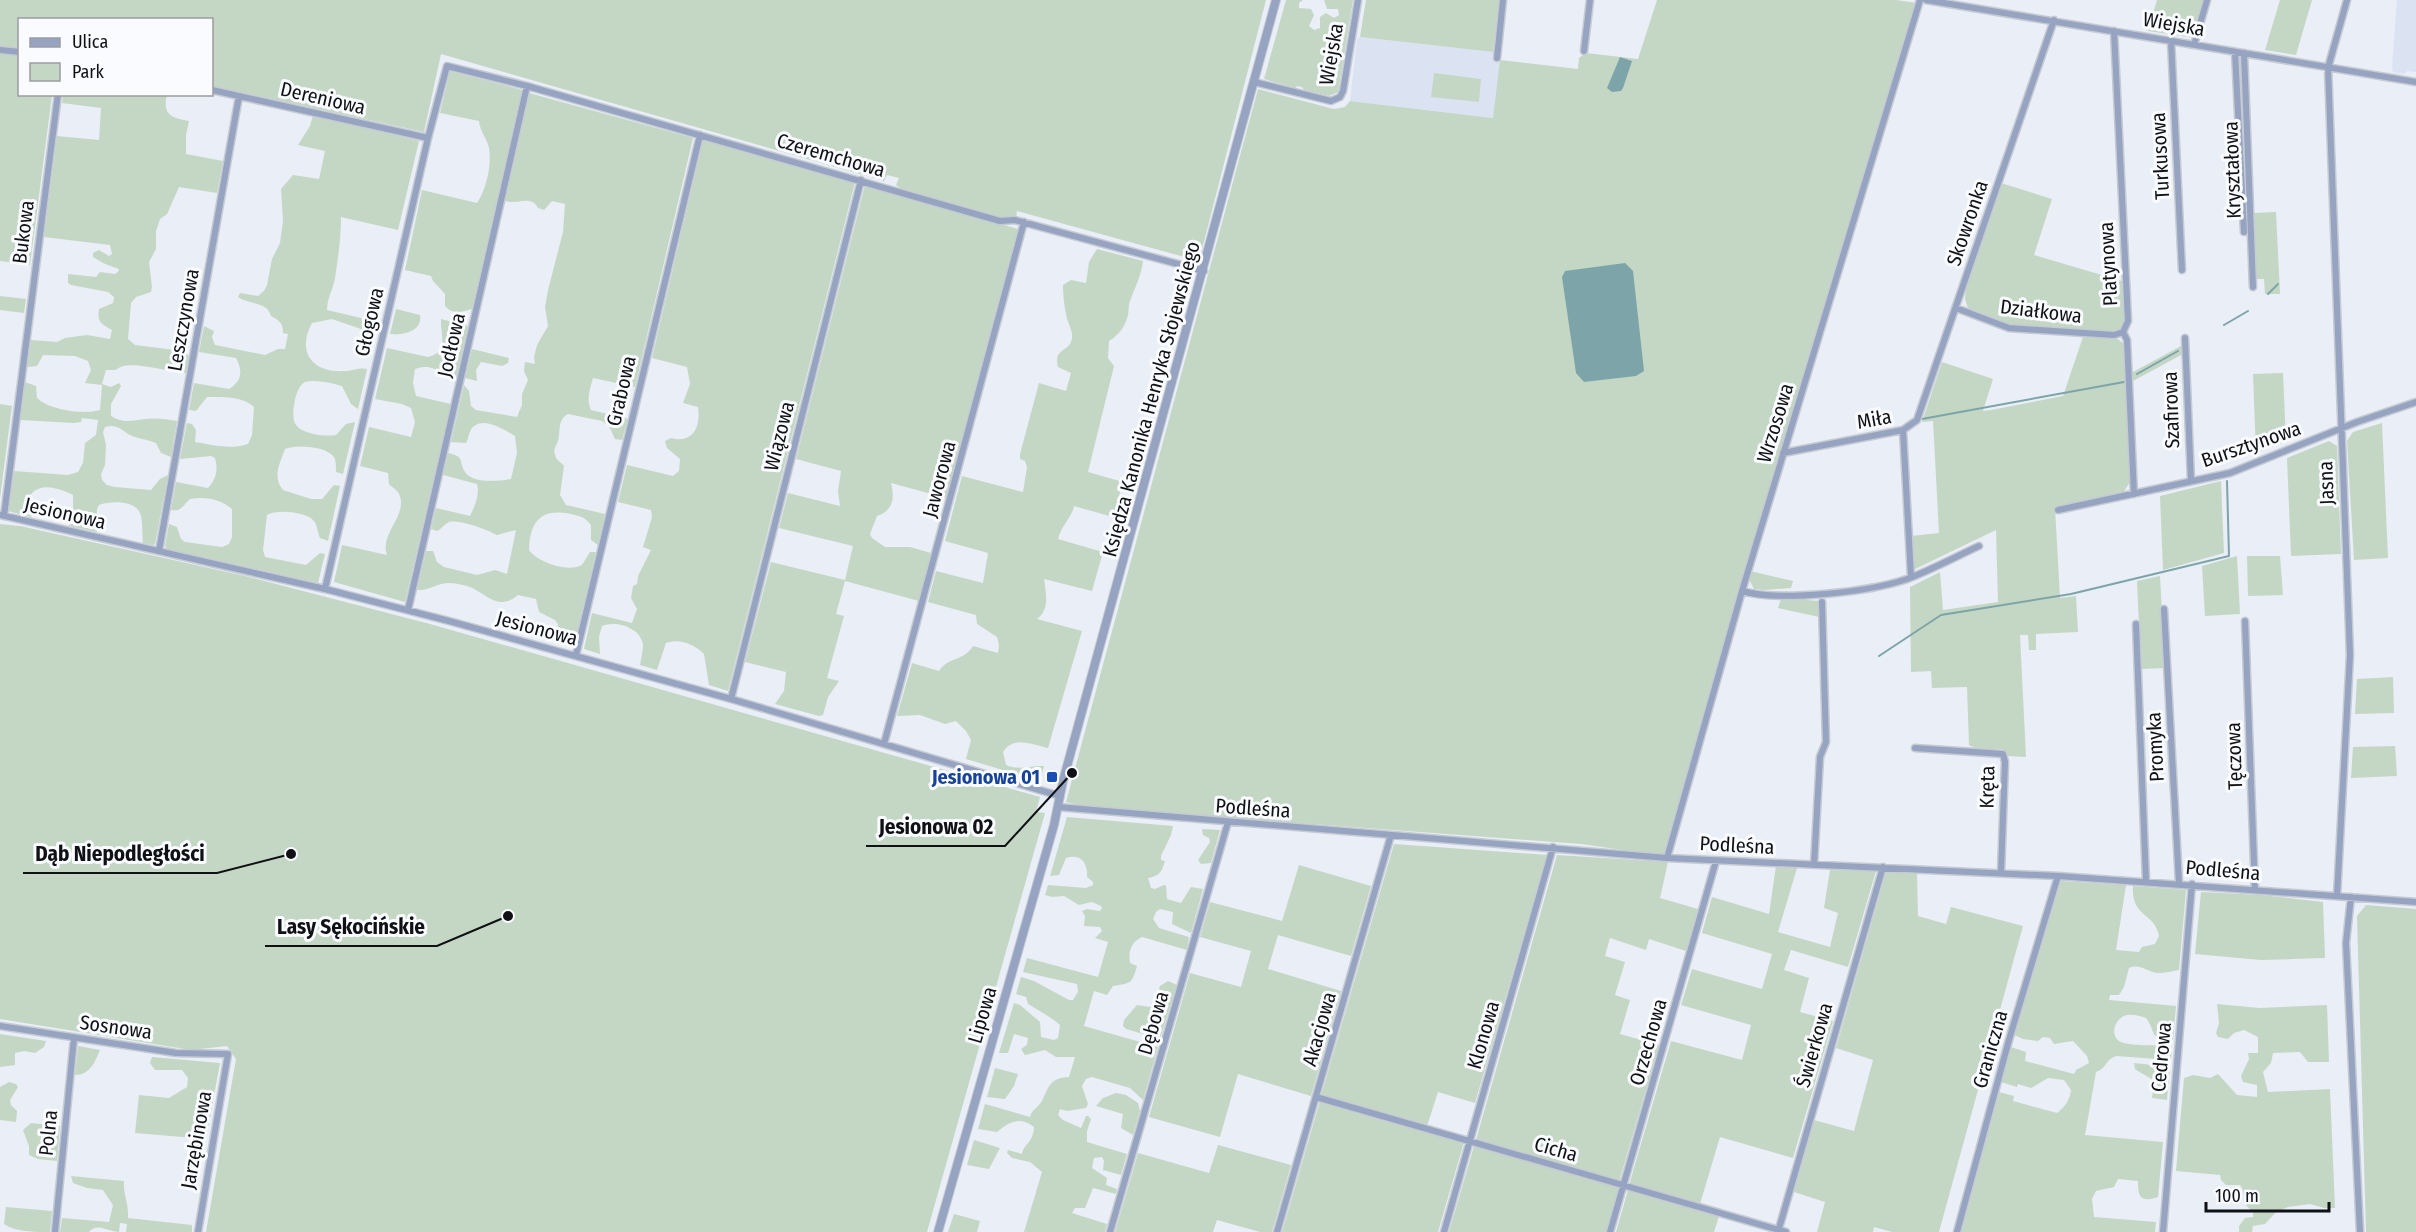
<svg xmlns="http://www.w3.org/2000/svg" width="2416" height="1232" font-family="'Fira Sans Condensed',sans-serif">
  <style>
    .built { fill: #dbe3f3 }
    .green { fill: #c4d7c5 }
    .water { fill: #7da4a8 }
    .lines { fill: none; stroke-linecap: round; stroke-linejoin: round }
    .stream { stroke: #7da4a8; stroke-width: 2 }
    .minor-casing { stroke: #c6cbd3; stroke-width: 9 }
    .tertiary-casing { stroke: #c6cbd3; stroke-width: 10 }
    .minor { stroke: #96a3c1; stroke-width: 6 }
    .tertiary { stroke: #96a3c1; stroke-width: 8 }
    .transit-dot { fill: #1a4fb4; stroke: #f9fbfe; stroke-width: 2 }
    .labels { text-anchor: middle; stroke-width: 6; stroke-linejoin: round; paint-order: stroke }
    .street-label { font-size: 20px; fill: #0f1114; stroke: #f9fbfe }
    .transit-label { font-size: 20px; font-weight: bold; fill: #164399; stroke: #f9fbfe; text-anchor: end }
    .leader { fill: none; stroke: #0f1114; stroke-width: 2 }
    .callout-dot { fill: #0f1114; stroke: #f9fbfe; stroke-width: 2 }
    .callout-label { font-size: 21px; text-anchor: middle; font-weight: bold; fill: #0f1114; stroke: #f9fbfe; stroke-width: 6; stroke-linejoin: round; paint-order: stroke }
  </style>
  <rect width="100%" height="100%" fill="#e9eef7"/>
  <path class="built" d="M2397,0H2416V72L2407,71L2404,74L2393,72L2392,68Z
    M1360,37L1493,52L1492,57L1501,58L1494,118L1350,101L1357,39Z"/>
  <path class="green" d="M0,0H1266L1199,261L1017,211L1016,218H999L902,190L896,185L899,178L887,175L884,181L441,54L424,132L212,86V20H20L19,49L0,46Z
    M1286,0H1303L1299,3V8L1311,9L1314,15L1309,26L1314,30L1320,28V17L1326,13L1334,18L1339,15L1338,9H1327L1324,0H1353L1338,92L1329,96L1304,90L1302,87L1297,86L1295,88L1264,79Z
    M1366,0H1499L1493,52L1360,37Z
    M1657,0H1896L1917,3L1781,451L1664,856L1581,844L1087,807L1066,802L1258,89L1334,109L1345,107L1350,101L1493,118L1500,60L1578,69L1579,58L1586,53L1638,59Z
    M2157,0H2204L2194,38L2148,31Z
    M2280,0H2312L2296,55L2265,50Z
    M0,53L19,55L20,94L52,95L30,265L0,261Z
    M450,71L522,90L472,309C462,312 453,315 445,306V294L433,281L431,276L405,270L422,190L477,203C486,190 492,165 489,148C487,138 480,132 479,121L440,113Z
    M1434,73L1481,79L1479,102L1431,97Z
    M529,93L693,138L635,387L593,378C590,389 586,399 591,410L628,419L622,440L615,439L609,426L602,421L568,414C557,420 561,431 558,441C556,446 553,449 555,455C556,460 561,462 564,466L560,495L566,505L605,514L598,545L591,540V525C585,517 580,516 571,514C542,508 530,520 529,550C538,562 567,573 582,565L590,552H596L574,646L547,639L556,634L558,624L555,620L539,612L536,599L518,595C502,609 491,599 476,590C470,586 457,583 449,583C437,583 429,591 417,590L426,551H433L437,562L444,567L477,575L495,570L507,574L516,530L497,535C488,530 459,519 449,522C444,524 442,529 437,531L431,529L436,508L470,516C475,506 480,494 477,484L443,475L448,453C466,457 458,461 465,472C472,484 500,481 511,479L517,453L515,436C505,430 485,417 474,426C469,429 469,438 466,443L451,442L464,385L469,391L471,406L476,410L517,417L522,405V394L528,380L524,371L525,362L535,364L534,357L537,345L548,326L545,307L548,290L563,232L565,204L552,201L544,210L538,208C531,194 517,205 505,201Z
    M63,95H167C162,115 172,118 189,121L186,135V154L223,161L217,193L179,187L167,214L160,219L156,231V249L149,262L152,287L151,292L136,297L131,303L128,339L135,345L183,351L189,356L186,373C168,373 128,358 116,370H106L102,384L111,387L119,383L121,386L111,404V416C123,424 133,420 146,419C156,418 166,419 177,421L171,457L161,453L156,443C149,440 140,439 132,436C122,431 117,423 105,427L103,432L106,445L105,465L101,474L102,480L107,485L115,487L151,490L160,479L168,475L155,544L153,545L143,543C142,536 143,519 140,513C134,500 111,501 99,505L97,509V532L69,526L73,510V495C59,488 39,481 29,497L34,511L31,517L8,511L14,471L68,475L78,472L83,463L85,443L96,435L98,420L82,418L81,422L74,423L20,420L25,382L36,386L37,398C49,410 84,415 100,410L102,385L85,383L91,370L88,361L75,356L43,355L37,366L27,367L31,340L57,342L65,338L87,335L110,339L112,330C101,324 97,322 99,309L113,303L114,297L108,292L71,285L68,283V274L96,277L100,272L115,274L118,272L119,269C110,266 102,263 93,257V253L99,250L109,256L112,254L110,245L44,237L57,136L99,140L101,108L62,103Z
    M313,115L419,141L398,230L341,217C341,238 338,258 335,278C333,290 327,298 327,310L378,322L372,347L366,344L361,329L332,319L312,323C296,352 313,373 344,371C353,371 359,367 367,369L358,409L351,404L342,386C332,383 315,379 305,382C295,386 290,418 296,425C302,434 326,437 336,435L346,424L355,422L343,474L336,472C336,467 336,460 334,457C327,446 295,444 285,449C280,463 272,477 283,490L311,499H322L334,485L340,486L328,541L320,538C317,532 318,525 313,520C305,512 277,509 267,515L263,550L265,557L306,565L320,553L325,554L318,583L167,549L165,546L169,524L177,527L181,539L185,542L222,547L229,544L232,537V509C221,499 205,496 190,499C183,505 182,512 171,510L176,482L208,488C217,478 218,470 215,458L211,456L180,459L187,423L192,424L196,430L195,442C213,445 230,450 248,444L252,435L254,407C243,396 222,397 207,397L196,411L189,410L194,383L229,389C242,381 243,371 236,358L199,352L204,326L214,331L212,337L215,345L265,355L278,349H285L288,334L283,333C283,323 280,321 271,316C267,301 249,305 238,297L240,293L258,296L264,291L267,285L272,259L280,243L283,221L281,189L293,175L319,179L325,151L298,145L310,126Z
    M703,140L855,182L728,691L709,685L704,654C694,644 679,638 666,643L657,670L640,665C641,659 643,651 643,645C641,627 615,620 602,626L599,637L600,654L584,649L592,613L632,623L637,609L631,598L633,586L637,584L638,576L651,550L643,547L652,517L651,510L618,502L627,465L673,476L679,471L680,459L667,448L665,441L671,438C693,444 701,427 698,407L683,403L690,384L687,367L652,358Z
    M2001,183L2052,199L2034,255L2122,281L2124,320C2123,328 2120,331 2112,333L2012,325L1968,308L1965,299L1966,289Z
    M865,185L1018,229L946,498L891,483C895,498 893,511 877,516L870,534L872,538L885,547H910L931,553L919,601L845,581L836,614L844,616L827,678L839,681L828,697L823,715L819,716L775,704L784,691L786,672L745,662L771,562L845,580L853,546L779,528L788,493L840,506L838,491L841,471L796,459Z
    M2276,212L2280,294H2265L2264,279H2256L2254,213Z
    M1097,249L1143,261C1141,277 1135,287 1130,301C1128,306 1129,311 1128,315C1125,327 1119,335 1109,341L1108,358L1114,366L1088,472L1123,482L1113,517L1074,506C1072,517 1061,526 1058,539L1103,552L1092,591L1044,579C1046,594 1050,609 1037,619L1082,631L1048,748C1032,745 1014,735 1003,752L1006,765C1020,771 1030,765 1044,766L1040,781L966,759L971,740L966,731L956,721L945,724L920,715L897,716L912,663L939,671C948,657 964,661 973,646L998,653L999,645L997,637L977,624L976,615L928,602L936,571L983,583L988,553L945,541L962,476L1023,492L1027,467L1025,461L1020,459V454L1039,383L1066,391L1071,373L1058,367C1053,347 1070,353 1072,338C1073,329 1067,323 1066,314C1064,305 1063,294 1063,285L1071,280L1086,283L1089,262Z
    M0,296L26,299L24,313L0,310Z
    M396,309L420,315C423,331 403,336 390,334Z
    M441,319L468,326L456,379C437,376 437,362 415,369L413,383L416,396L451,404L405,602L334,582L342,545L387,555C379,533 409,515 399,494C397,490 392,487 389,484L388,473L360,466L369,427L411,437L415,422L411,408L402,404L375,399L387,348L428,357C450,352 440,335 441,319Z
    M2083,337L2118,339L2124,344L2130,482L2123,493L2055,507L2060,598L2076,596L2078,632L2036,634V650H2029L2028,635H2020L2026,757L2008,756L2003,749H1977L1969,745L1967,687L1932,688L1931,671L1911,672L1910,587L1940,572L1943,610L1998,602L1996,530L1913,570L1911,536L1939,533L1933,421L1922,422L1942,362L1993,379L1983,411L1991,410L2063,396Z
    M2181,346V355L2133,381V372Z
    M472,349L509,358L508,363L502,366L481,362L476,370L477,381L465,378Z
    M2283,373L2286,441L2256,453L2253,374Z
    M0,404L12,406L0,498Z
    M2382,423L2388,558L2354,560L2347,441L2353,432Z
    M2329,441L2337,446L2341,554L2291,556L2287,458Z
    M2221,481L2224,553L2163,570L2160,496Z
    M0,524L20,526L245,576L430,624L1040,797L1036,812L1045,813L927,1232H206L236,1059L227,1046L191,1050L0,1019Z
    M2237,556L2240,614L2205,616L2202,566Z
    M2247,556H2280L2283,595L2248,596Z
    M1750,571L1793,581L1791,588L1764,590L1754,589L1749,579Z
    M2160,576L2165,668L2141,669L2137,581Z
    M1787,598L1818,601L1819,617L1778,608L1781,599Z
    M2393,677L2394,713L2355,714L2357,679Z
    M2395,746L2397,776L2351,778L2353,747Z
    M1067,817L1173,826L1171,835L1161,856V860L1165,861C1162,872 1159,876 1148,878L1151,888L1155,889L1164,885L1166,886L1167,899L1181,903L1191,887L1203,889L1191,933L1172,924L1173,912L1160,909L1156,912L1153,919L1159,928L1189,937L1187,950L1142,937C1131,942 1128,952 1130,963L1137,966C1132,984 1131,983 1113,986L1107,995L1094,991L1084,1026L1158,1047L1143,1100L1130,1088L1092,1077L1086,1079L1082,1086L1088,1104L1086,1108L1067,1111L1060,1109L1058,1115L1063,1120L1081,1128L1086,1116H1088L1091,1119L1087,1131V1142L1127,1154L1121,1175L1103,1170L1104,1161L1102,1157L1094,1158L1092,1168L1107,1178L1106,1185L1117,1189L1116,1194L1093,1188L1085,1208H1075L1072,1213L1107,1224L1105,1232H1024L1042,1172L1030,1162L1012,1158L1007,1153L1008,1150L1022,1154C1024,1143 1033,1144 1034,1127C1020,1116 1008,1122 997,1132L978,1129L985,1104L1030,1117C1032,1109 1038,1108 1042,1101C1049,1086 1050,1078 1069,1077L1075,1057H1056L1045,1050L1025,1055L1021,1049L1027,1045L1028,1038L1014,1034L1008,1053H999L1014,1003L1020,1005L1040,1022L1041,1037L1054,1040L1058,1038L1060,1025C1054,1019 1036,1009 1028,1004L1026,997L1016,994L1021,977L1034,981L1069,1000H1073L1078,992L1077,984L1023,972L1027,958L1098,977L1108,942L1095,938L1102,931L1100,927L1084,926L1085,916L1082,911L1087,909L1099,911L1102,909L1101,906L1092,902L1079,905L1064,896L1052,897L1045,895L1048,885L1086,888L1093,885V882L1087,877C1088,863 1081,853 1066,858L1059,875L1050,876Z
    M1202,829L1220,830L1211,863L1201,864L1198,860L1210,842L1209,838L1203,835Z
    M1394,844L1547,855L1475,1103L1438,1092L1427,1126L1321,1096Z
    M1557,855L1668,862L1660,898L1698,909L1686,951L1649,939L1646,950L1610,938L1605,956L1625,962L1615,995L1630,1000L1620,1034L1659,1045L1619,1182L1476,1140Z
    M1299,865L1371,886L1351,956L1278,935L1268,969L1341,991L1311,1096L1238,1074L1220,1137L1149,1117L1190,973L1241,987L1251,951L1200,937L1210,902L1282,921Z
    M1776,866L1797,868L1778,932L1830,947L1838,913L1824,908L1830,870L1876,871L1848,967L1791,950L1784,970L1809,978L1800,1012L1833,1021L1793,1158L1720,1137L1700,1204L1629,1185L1671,1041L1742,1060L1751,1025L1681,1005L1692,969L1762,989L1772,954L1702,933L1712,897L1769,914Z
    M1886,872L1917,873L1918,916L1946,924L1951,907L2023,926L1939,1232H1892L1874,1227L1873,1232H1817L1825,1202L1794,1192L1814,1120L1854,1131L1873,1060L1836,1048Z
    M2061,881L2126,885L2116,950L2139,952L2142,947L2155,944L2159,936C2155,912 2131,918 2133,886L2186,890L2179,970C2172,971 2165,973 2158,973C2147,972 2140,963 2129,968L2124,987L2119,995H2110L2109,1000L2176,1006L2173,1040C2146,1037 2158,1034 2146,1018C2140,1016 2134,1014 2127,1015C2116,1017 2109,1034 2119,1041C2128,1047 2159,1044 2172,1047L2171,1060L2116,1056C2106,1059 2106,1069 2096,1072L2085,1135L2163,1142L2158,1197C2140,1203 2138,1197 2138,1181L2118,1179L2114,1187L2096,1191L2092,1199L2094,1217L2156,1222L2155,1232H1961L1999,1092L2014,1096L2013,1101L2057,1113C2065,1107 2070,1100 2071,1090L2064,1080L2048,1078L2031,1088L2018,1084L2017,1087L2001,1082L2011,1047L2026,1052L2025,1061L2074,1074L2076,1070L2089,1063L2087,1056L2073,1041L2054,1044L2050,1038L2043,1037L2038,1041L2023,1039L2014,1035Z
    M2201,892L2261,895L2323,902L2325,958L2261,960L2195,954Z
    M2366,905L2416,909V1232H2366L2357,916Z
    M1168,981L1177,985L1160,1039L1126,1029L1123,1026L1124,1020L1137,1005L1150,1007L1154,1005L1160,986Z
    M2217,1004L2259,1008L2327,1005L2329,1062H2308L2300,1052L2273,1053L2271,1063L2263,1072L2268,1092L2330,1089L2335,1208H2324L2310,1204L2288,1207L2276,1212L2265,1224L2253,1226L2252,1232H2239V1226L2245,1218L2253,1217V1211C2239,1203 2248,1195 2240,1185H2226L2221,1180L2220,1175L2176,1171L2184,1078L2193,1075L2210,1078L2218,1074L2237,1095L2257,1097V1085L2243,1082L2241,1076L2249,1059L2248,1053H2258V1037L2244,1030L2234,1033L2228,1039L2218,1037L2216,1033L2219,1023Z
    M0,1034L46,1041L44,1047L35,1053L24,1051L15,1053V1065L0,1067Z
    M78,1046L100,1050C95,1062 90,1075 75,1075Z
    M152,1057L220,1063L206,1139L135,1133L139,1095L169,1098L187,1087L188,1078L182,1070H155L150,1063Z
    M2134,1063L2170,1067L2167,1100L2152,1098C2155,1074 2152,1081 2135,1069Z
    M995,1068L1018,1074L1014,1086L1005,1099L987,1097Z
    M9,1082L16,1084L18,1087L10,1100L11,1105L17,1111L16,1122L0,1120V1087Z
    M1116,1093L1126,1095L1138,1103L1140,1111L1133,1135L1121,1128L1123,1114L1096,1106L1103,1098Z
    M1320,1101L1464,1142L1438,1232H1282Z
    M31,1123L60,1126L57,1161L38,1159L29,1155V1146L23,1130Z
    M974,1140L1000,1148L989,1169L967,1165Z
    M1218,1145L1291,1165L1272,1232H1260L1217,1220L1213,1232H1115L1138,1153L1209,1173Z
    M1474,1146L1619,1186L1606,1232H1449Z
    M71,1176L124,1181C123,1195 129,1204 128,1218L192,1225V1232H126L127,1224L120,1223L119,1232C108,1232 98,1222 89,1232H60L62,1218L109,1222L113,1205L103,1190L87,1188L73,1183Z
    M1628,1190L1719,1216L1714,1232H1616Z
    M6,1207L52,1211L50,1232C33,1232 16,1232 4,1224Z
    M954,1214L980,1221L977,1232H948Z"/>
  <path class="water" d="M1620,57L1632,61L1623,88L1621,91L1612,92L1607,88Z
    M1625,263L1633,271L1644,371L1636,376L1584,382L1576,373L1562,277L1565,271Z"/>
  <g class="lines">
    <path class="stream" d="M2268,294L2278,284
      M2224,325L2248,311
      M2137,374L2178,351
      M1922,419L2124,382
      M1879,656L1941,615L2071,594L2229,556L2227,481"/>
    <g class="minor-casing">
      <path id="minor" d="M1926,0L2416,82
        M2114,31L2128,321L2123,332
        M2171,40L2182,270
        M2194,45L2207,0
        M0,50L20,52
        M1584,51L1590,0
        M2235,52L2244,232
        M2244,53L2253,287
        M1497,58L1503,0
        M1254,82L1331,101L1340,97L1343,91L1358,0
        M212,90L428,138
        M1956,308L2009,328L2114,335L2123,332
        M2123,332L2127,340L2134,494
        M2185,338L2191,481
        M1903,430L1911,577
        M1783,453L1903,430L1917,420L2054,20
        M2058,510L2230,473L2357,422L2416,402
        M0,515L325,589L449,621L731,699L1060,796
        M4,516L58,94
        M159,551L239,96
        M325,589L428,138L447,66L527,86L1000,221L1015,220L1204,271
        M1742,591C1780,602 1869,592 1907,579C1931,570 1955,557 1979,546
        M2164,609L2179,883
        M408,610L527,86
        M2245,621L2255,890
        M2136,624L2146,881
        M576,655L700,135
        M731,699L861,180
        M884,744L1024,222
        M1915,748L2003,754L2005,762L2001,873
        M1058,807L1667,858L2058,876L2416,902
        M1667,858L1742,591L1920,0
        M1814,865L1820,757L1826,742L1822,602
        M2337,896L2350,655L2328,68L2347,0
        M2351,897L2346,943L2360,1232
        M0,1026L176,1053L228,1054L198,1232
        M1316,1097L1786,1232
        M55,1232L74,1038
        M1110,1232L1228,822
        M1277,1232L1391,835
        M1444,1232L1553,847
        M1610,1232L1716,861
        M1778,1232L1883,867
        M1957,1232L2009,1040L2058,876
        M2163,1232L2192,884"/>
    </g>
    <g class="tertiary-casing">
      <path id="tertiary" d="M938,1232L1054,825L1063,781L1276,0"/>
    </g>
    <use href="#minor" class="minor"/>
    <use href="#tertiary" class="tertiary"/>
  </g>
  <rect class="transit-dot" x="1046" y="771" width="12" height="12" rx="3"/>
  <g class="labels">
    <g class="street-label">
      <text transform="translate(2174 24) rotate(10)" y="7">Wiejska</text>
      <text transform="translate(1331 54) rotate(-80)" y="7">Wiejska</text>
      <text transform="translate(323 98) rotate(13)" y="7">Dereniowa</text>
      <text transform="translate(831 155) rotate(16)" y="7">Czeremchowa</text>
      <text transform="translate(2160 156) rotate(-93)" y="7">Turkusowa</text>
      <text transform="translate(2232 170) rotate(-92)" y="7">Kryształowa</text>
      <text transform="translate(1967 223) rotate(-71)" y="7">Skowronka</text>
      <text transform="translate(23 232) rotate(-83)" y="7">Bukowa</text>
      <text transform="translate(2108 264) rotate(-93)" y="7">Platynowa</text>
      <text transform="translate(2041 311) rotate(7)" y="7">Działkowa</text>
      <text transform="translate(183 320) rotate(-80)" y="7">Leszczynowa</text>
      <text transform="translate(369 322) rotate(-77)" y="7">Głogowa</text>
      <text transform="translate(451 345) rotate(-77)" y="7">Jodłowa</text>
      <text transform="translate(621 391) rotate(-77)" y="7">Grabowa</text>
      <text transform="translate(1151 399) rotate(-75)" y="7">Księdza Kanonika Henryka Słojewskiego</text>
      <text transform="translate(2171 410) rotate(-92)" y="7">Szafirowa</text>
      <text transform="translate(1874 419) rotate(-10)" y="7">Miła</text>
      <text transform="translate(1775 423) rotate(-73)" y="7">Wrzosowa</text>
      <text transform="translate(779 436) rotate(-76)" y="7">Wiązowa</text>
      <text transform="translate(2251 444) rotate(-19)" y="7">Bursztynowa</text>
      <text transform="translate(939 479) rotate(-75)" y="7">Jaworowa</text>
      <text transform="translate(2326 483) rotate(-92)" y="7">Jasna</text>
      <text transform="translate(65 513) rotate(13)" y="7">Jesionowa</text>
      <text transform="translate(537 628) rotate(15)" y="7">Jesionowa</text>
      <text transform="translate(2155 747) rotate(-93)" y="7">Promyka</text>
      <text transform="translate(2234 756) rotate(-92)" y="7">Tęczowa</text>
      <text transform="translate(1987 787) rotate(-89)" y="7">Kręta</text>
      <text transform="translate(1253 808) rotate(4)" y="7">Podleśna</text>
      <text transform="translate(1737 845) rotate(3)" y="7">Podleśna</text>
      <text transform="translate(2223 870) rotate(5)" y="7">Podleśna</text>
      <text transform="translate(982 1015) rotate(-74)" y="7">Lipowa</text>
      <text transform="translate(1153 1023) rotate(-74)" y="7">Dębowa</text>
      <text transform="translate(116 1027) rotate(8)" y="7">Sosnowa</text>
      <text transform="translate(1319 1029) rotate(-74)" y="7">Akacjowa</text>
      <text transform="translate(1483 1035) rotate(-74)" y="7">Klonowa</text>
      <text transform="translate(1648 1042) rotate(-74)" y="7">Orzechowa</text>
      <text transform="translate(1814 1045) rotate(-74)" y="7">Świerkowa</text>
      <text transform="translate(1990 1049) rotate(-74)" y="7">Graniczna</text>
      <text transform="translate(2161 1057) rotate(-85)" y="7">Cedrowa</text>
      <text transform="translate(48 1133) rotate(-84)" y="7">Polna</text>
      <text transform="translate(196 1140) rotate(-80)" y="7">Jarzębinowa</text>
      <text transform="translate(1556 1149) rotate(16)" y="7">Cicha</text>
    </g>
    <g class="transit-label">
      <text x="1040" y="784">Jesionowa 01</text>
    </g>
  </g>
  <path class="leader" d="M1072 773L1005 846H866M291 854L217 873H23M508 916L437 946H265"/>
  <g class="callout-dot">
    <circle cx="1072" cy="773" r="6"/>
    <circle cx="291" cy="854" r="6"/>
    <circle cx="508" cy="916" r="6"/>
  </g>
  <g class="callout-label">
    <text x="936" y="834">Jesionowa 02</text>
    <text x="120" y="861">Dąb Niepodległości</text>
    <text x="351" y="934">Lasy Sękocińskie</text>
  </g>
  <rect x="18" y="18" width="195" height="78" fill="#f9fbfe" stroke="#9b9da0" stroke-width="1.5"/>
  <rect x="30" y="38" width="30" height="9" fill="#96a3c1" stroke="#9b9da0" stroke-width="1.5"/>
  <text x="72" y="48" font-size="18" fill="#0f1114">Ulica</text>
  <rect x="30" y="63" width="30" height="18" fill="#c4d7c5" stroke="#9b9da0" stroke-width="1.5"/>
  <text x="72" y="78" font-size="18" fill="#0f1114">Park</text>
  <path d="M2206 1202v9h123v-9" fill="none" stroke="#0f1114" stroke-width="3"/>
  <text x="2215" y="1202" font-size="18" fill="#0f1114" stroke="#f9fbfe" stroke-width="4.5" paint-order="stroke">100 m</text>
</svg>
